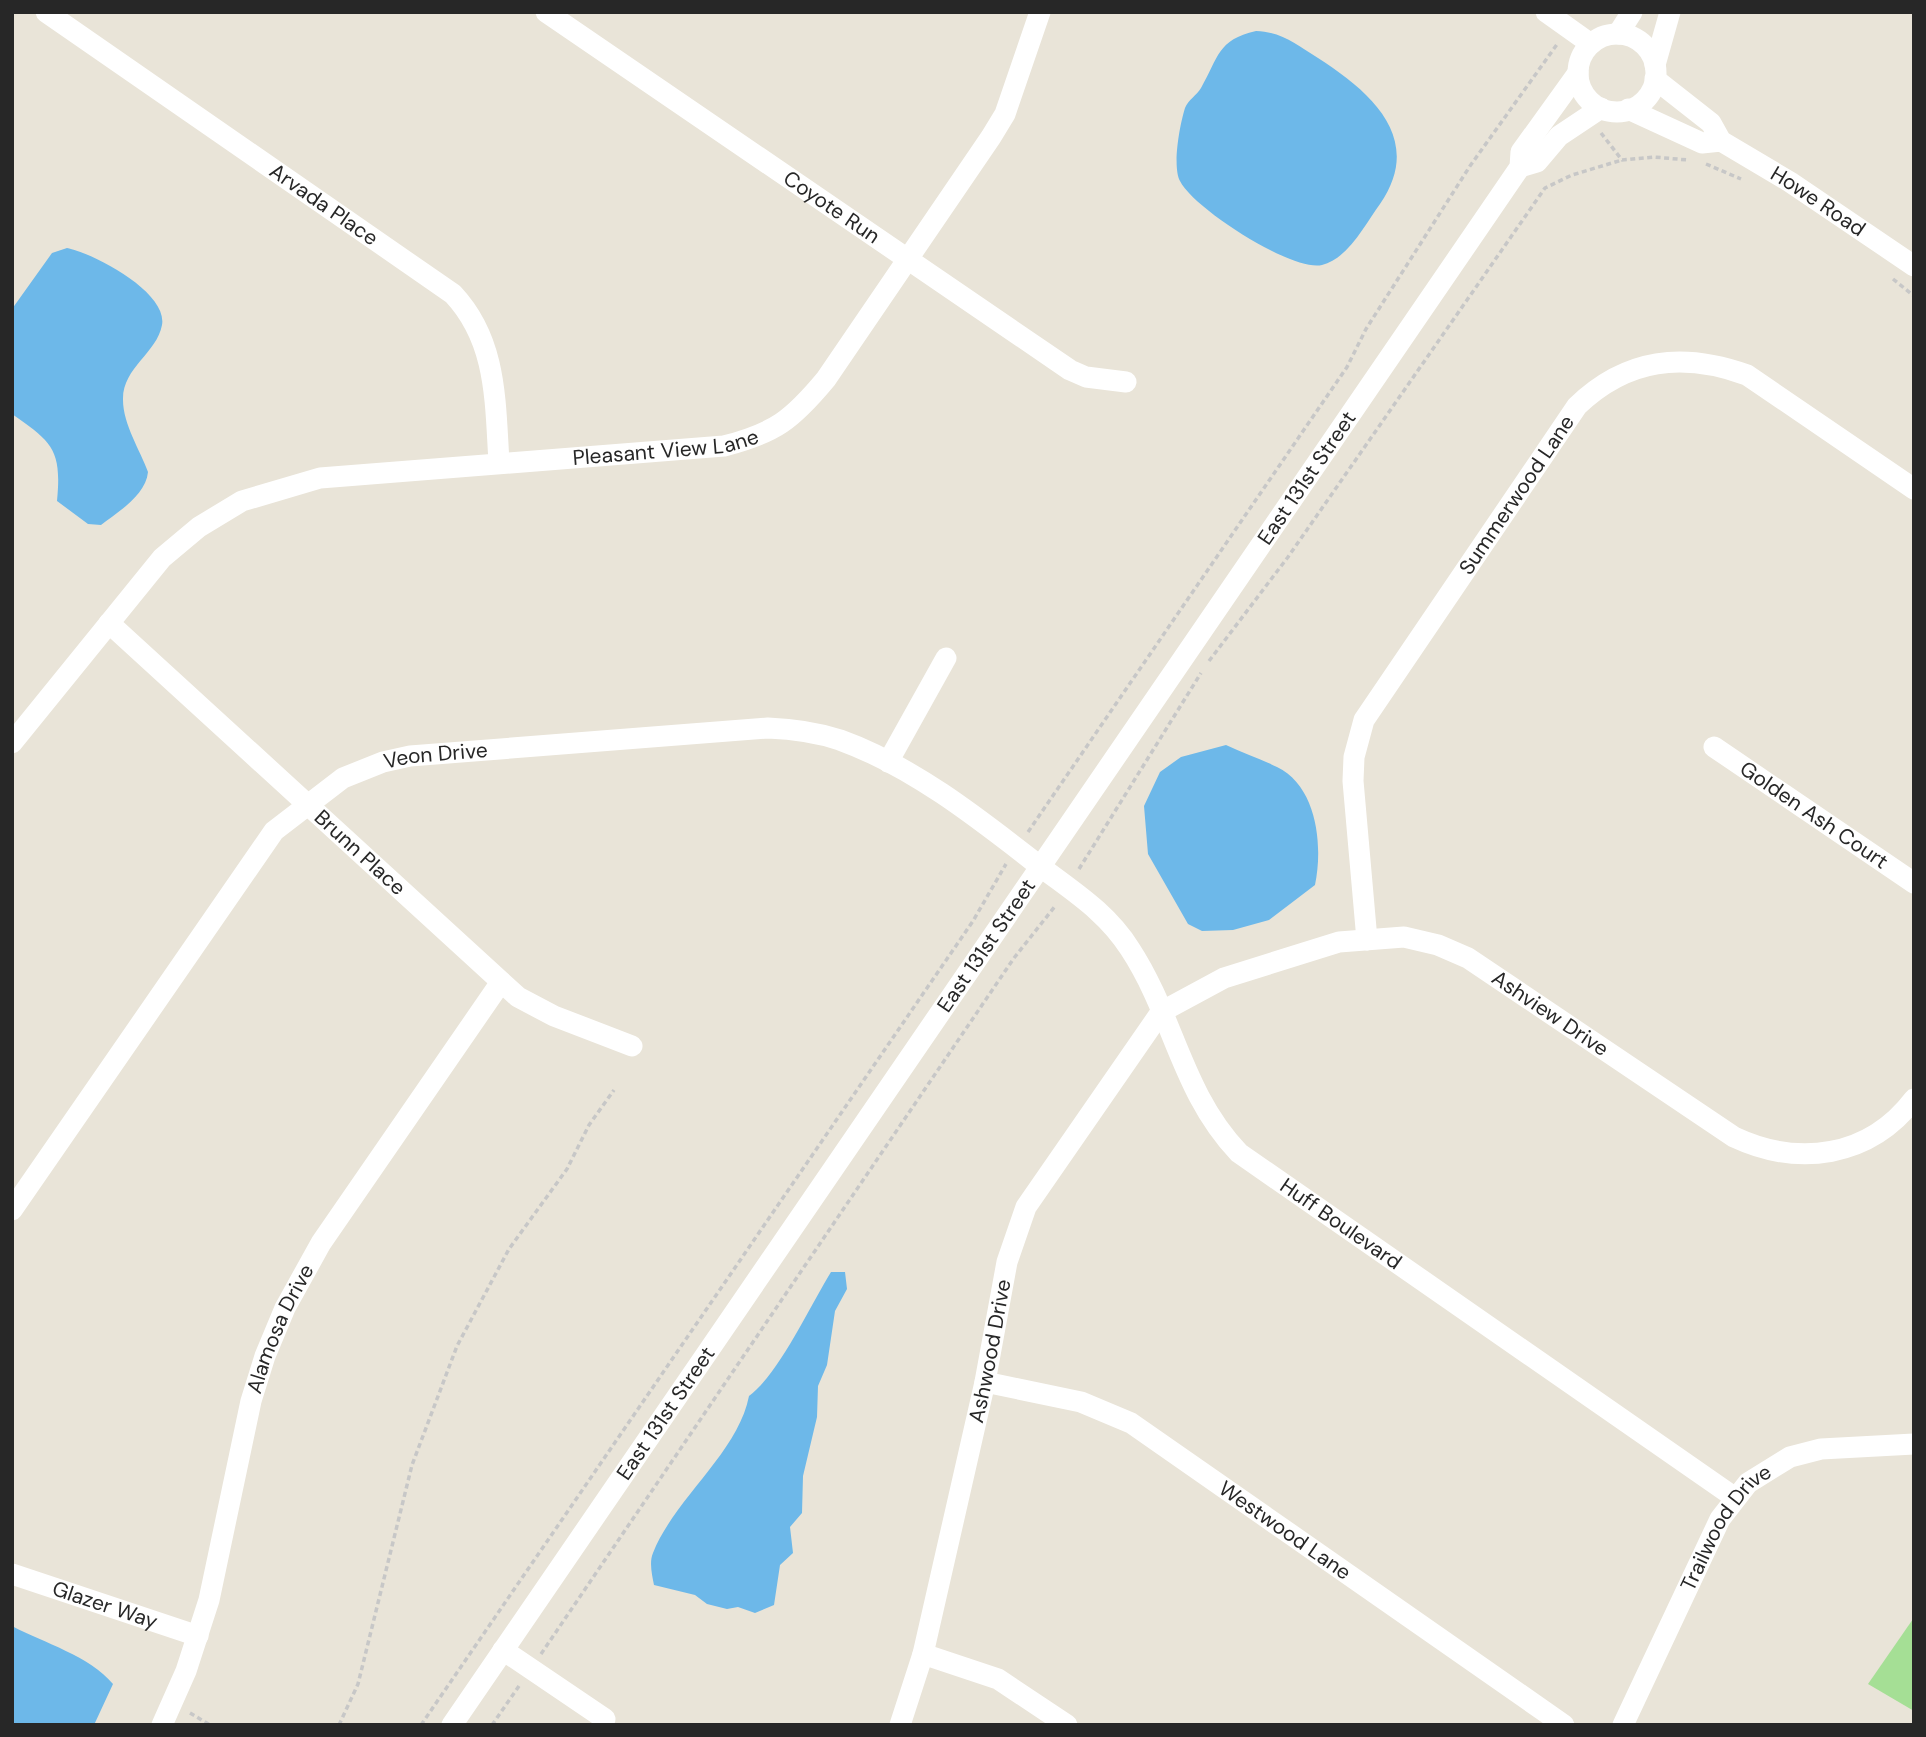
<svg xmlns="http://www.w3.org/2000/svg" width="1926" height="1737" font-family="'DM Sans',sans-serif">
  <style>
    .green { fill: #a5df95 }
    .water { fill: #6db8e9 }
    .lines { fill: none; stroke-linecap: round; stroke-linejoin: round }
    .path { stroke: #c7c7c7; stroke-width: 3.5; stroke-dasharray: 5 3.5; stroke-linecap: butt }
    .minor { stroke: #fff; stroke-width: 21 }
    .labels { text-anchor: middle; stroke-width: 5; stroke-linejoin: round; paint-order: stroke }
    .street-label { font-size: 21px; fill: #272727; stroke: #fff }
  </style>
  <rect width="100%" height="100%" fill="#e9e4d8"/>
  <path class="green" d="M1913,1619H1914V1711L1868,1684Z"/>
  <path class="water" d="M1256,31C1282,32 1297,45 1318,58C1371,92 1425,139 1380,204C1366,223 1348,259 1322,265C1292,272 1193,208 1180,181C1172,166 1180,124 1185,108C1188,100 1197,95 1201,88C1219,57 1217,40 1256,31Z
    M67,248C93,253 168,292 162,325C157,353 122,368 123,400C123,424 140,450 148,472C146,495 118,512 101,525L88,524L57,501C62,449 52,442 12,414V309L52,253Z
    M1226,745C1243,753 1261,759 1277,767C1318,787 1323,847 1315,885L1269,920L1233,930L1202,931L1188,924L1148,854L1144,806L1160,772L1181,757Z
    M831,1272H845L847,1289L835,1311L827,1365L818,1386L817,1417L803,1476L802,1513L790,1527L793,1553L780,1565L774,1605L755,1613L738,1607L727,1609L707,1604L695,1595L654,1585C652,1575 649,1562 653,1553C674,1499 738,1453 749,1396C779,1374 810,1306 831,1272Z
    M12,1626C44,1643 90,1656 113,1684L94,1725H12Z"/>
  <g class="lines">
    <path class="path" d="M1601,133L1622,160L1654,157L1688,160
      M1706,164L1741,179
      M1893,279L1914,296
      M1209,661L1288,557L1545,188L1572,175L1622,160
      M1028,832L1347,367L1366,329L1470,166L1558,43
      M1079,869L1201,673
      M541,1654L1014,958L1056,905
      M190,1713L210,1725
      M339,1725L358,1684L412,1465L457,1346L509,1249L567,1169L589,1125L614,1090
      M421,1725L973,921L1006,864
      M492,1725L519,1686"/>
    <g class="minor">
      <path id="s1" d="M46,12L453,294C497,341 495,400 499,462"/>
      <path id="s2" d="M546,12L1070,370L1086,377L1126,382"/>
      <path d="M1546,12L1591,44"/>
      <path d="M1618,34L1632,12"/>
      <circle cx="1617" cy="73" r="39"/>
      <path d="M1655,65L1670,12"/>
      <path id="s3" d="M1655,79L1711,123L1721,141L1790,182L1914,266"/>
      <path d="M1628,109L1702,143L1721,141"/>
      <path d="M1520,167L1537,162L1559,136L1601,108"/>
      <path id="s4" d="M109,623L518,997L554,1016L632,1046"/>
      <path id="s5" d="M12,743L162,558L199,527L242,501L320,478L724,446C775,433 792,420 826,379L991,137L1005,114L1040,12"/>
      <path id="s6" d="M1714,747L1914,883"/>
      <path d="M888,762L946,658"/>
      <path id="s7" d="M1367,940L1353,781L1354,757L1364,720L1577,406C1627,358 1683,352 1747,375L1914,489"/>
      <path id="s8" d="M12,1210L274,831L343,778L383,762L410,756L768,728C793,729 816,732 840,740C912,766 978,818 1037,864C1072,891 1106,911 1130,949C1174,1016 1181,1092 1239,1153L1734,1497"/>
      <path id="s9" d="M985,1382L1081,1402L1131,1423L1564,1725"/>
      <path id="s10" d="M12,1574L198,1636"/>
      <path d="M503,1650L605,1719"/>
      <path d="M923,1654L998,1679L1067,1725"/>
      <path id="s11" d="M162,1725L186,1671L209,1600L251,1401L265,1356L285,1308L321,1243L501,982"/>
      <path id="s12" d="M452,1725L1520,167L1521,152L1578,73"/>
      <path id="s13" d="M900,1725L923,1654L985,1382L1007,1262L1026,1207L1161,1012L1224,978L1339,942L1404,937L1438,945L1468,958L1734,1137C1798,1167 1869,1158 1914,1099"/>
      <path id="s14" d="M1623,1725L1720,1519L1748,1483L1790,1457L1821,1449L1914,1444"/>
    </g>
  </g>
  <g class="labels">
    <g class="street-label">
      <text dy="7" stroke="none"><textPath href="#s3" startOffset="206">Howe Road</textPath></text>
      <text dy="7" stroke="none"><textPath href="#s1" startOffset="338">Arvada Place</textPath></text>
      <text dy="7" stroke="none"><textPath href="#s2" startOffset="346">Coyote Run</textPath></text>
      <text dy="7" stroke="none"><textPath href="#s5" startOffset="765">Pleasant View Lane</textPath></text>
      <text dy="7" stroke="none"><textPath href="#s12" startOffset="1512">East 131st Street</textPath></text>
      <text dy="7" stroke="none"><textPath href="#s7" startOffset="494">Summerwood Lane</textPath></text>
      <text dy="7" stroke="none"><textPath href="#s8" startOffset="644">Veon Drive</textPath></text>
      <text dy="7" stroke="none"><textPath href="#s6" startOffset="121">Golden Ash Court</textPath></text>
      <text dy="7" stroke="none"><textPath href="#s4" startOffset="340">Brunn Place</textPath></text>
      <text dy="7" stroke="none"><textPath href="#s12" startOffset="945">East 131st Street</textPath></text>
      <text dy="7" stroke="none"><textPath href="#s13" startOffset="1195">Ashview Drive</textPath></text>
      <text dy="7" stroke="none"><textPath href="#s8" startOffset="1768">Huff Boulevard</textPath></text>
      <text dy="7" stroke="none"><textPath href="#s11" startOffset="415">Alamosa Drive</textPath></text>
      <text dy="7" stroke="none"><textPath href="#s13" startOffset="385">Ashwood Drive</textPath></text>
      <text dy="7" stroke="none"><textPath href="#s12" startOffset="378">East 131st Street</textPath></text>
      <text dy="7" stroke="none"><textPath href="#s9" startOffset="340">Westwood Lane</textPath></text>
      <text dy="7" stroke="none"><textPath href="#s14" startOffset="224">Trailwood Drive</textPath></text>
      <text dy="7" stroke="none"><textPath href="#s10" startOffset="98">Glazer Way</textPath></text>
    </g>
  </g>
  <rect width="1926" height="1737" fill="none" stroke="#272727" stroke-width="28"/>
</svg>
